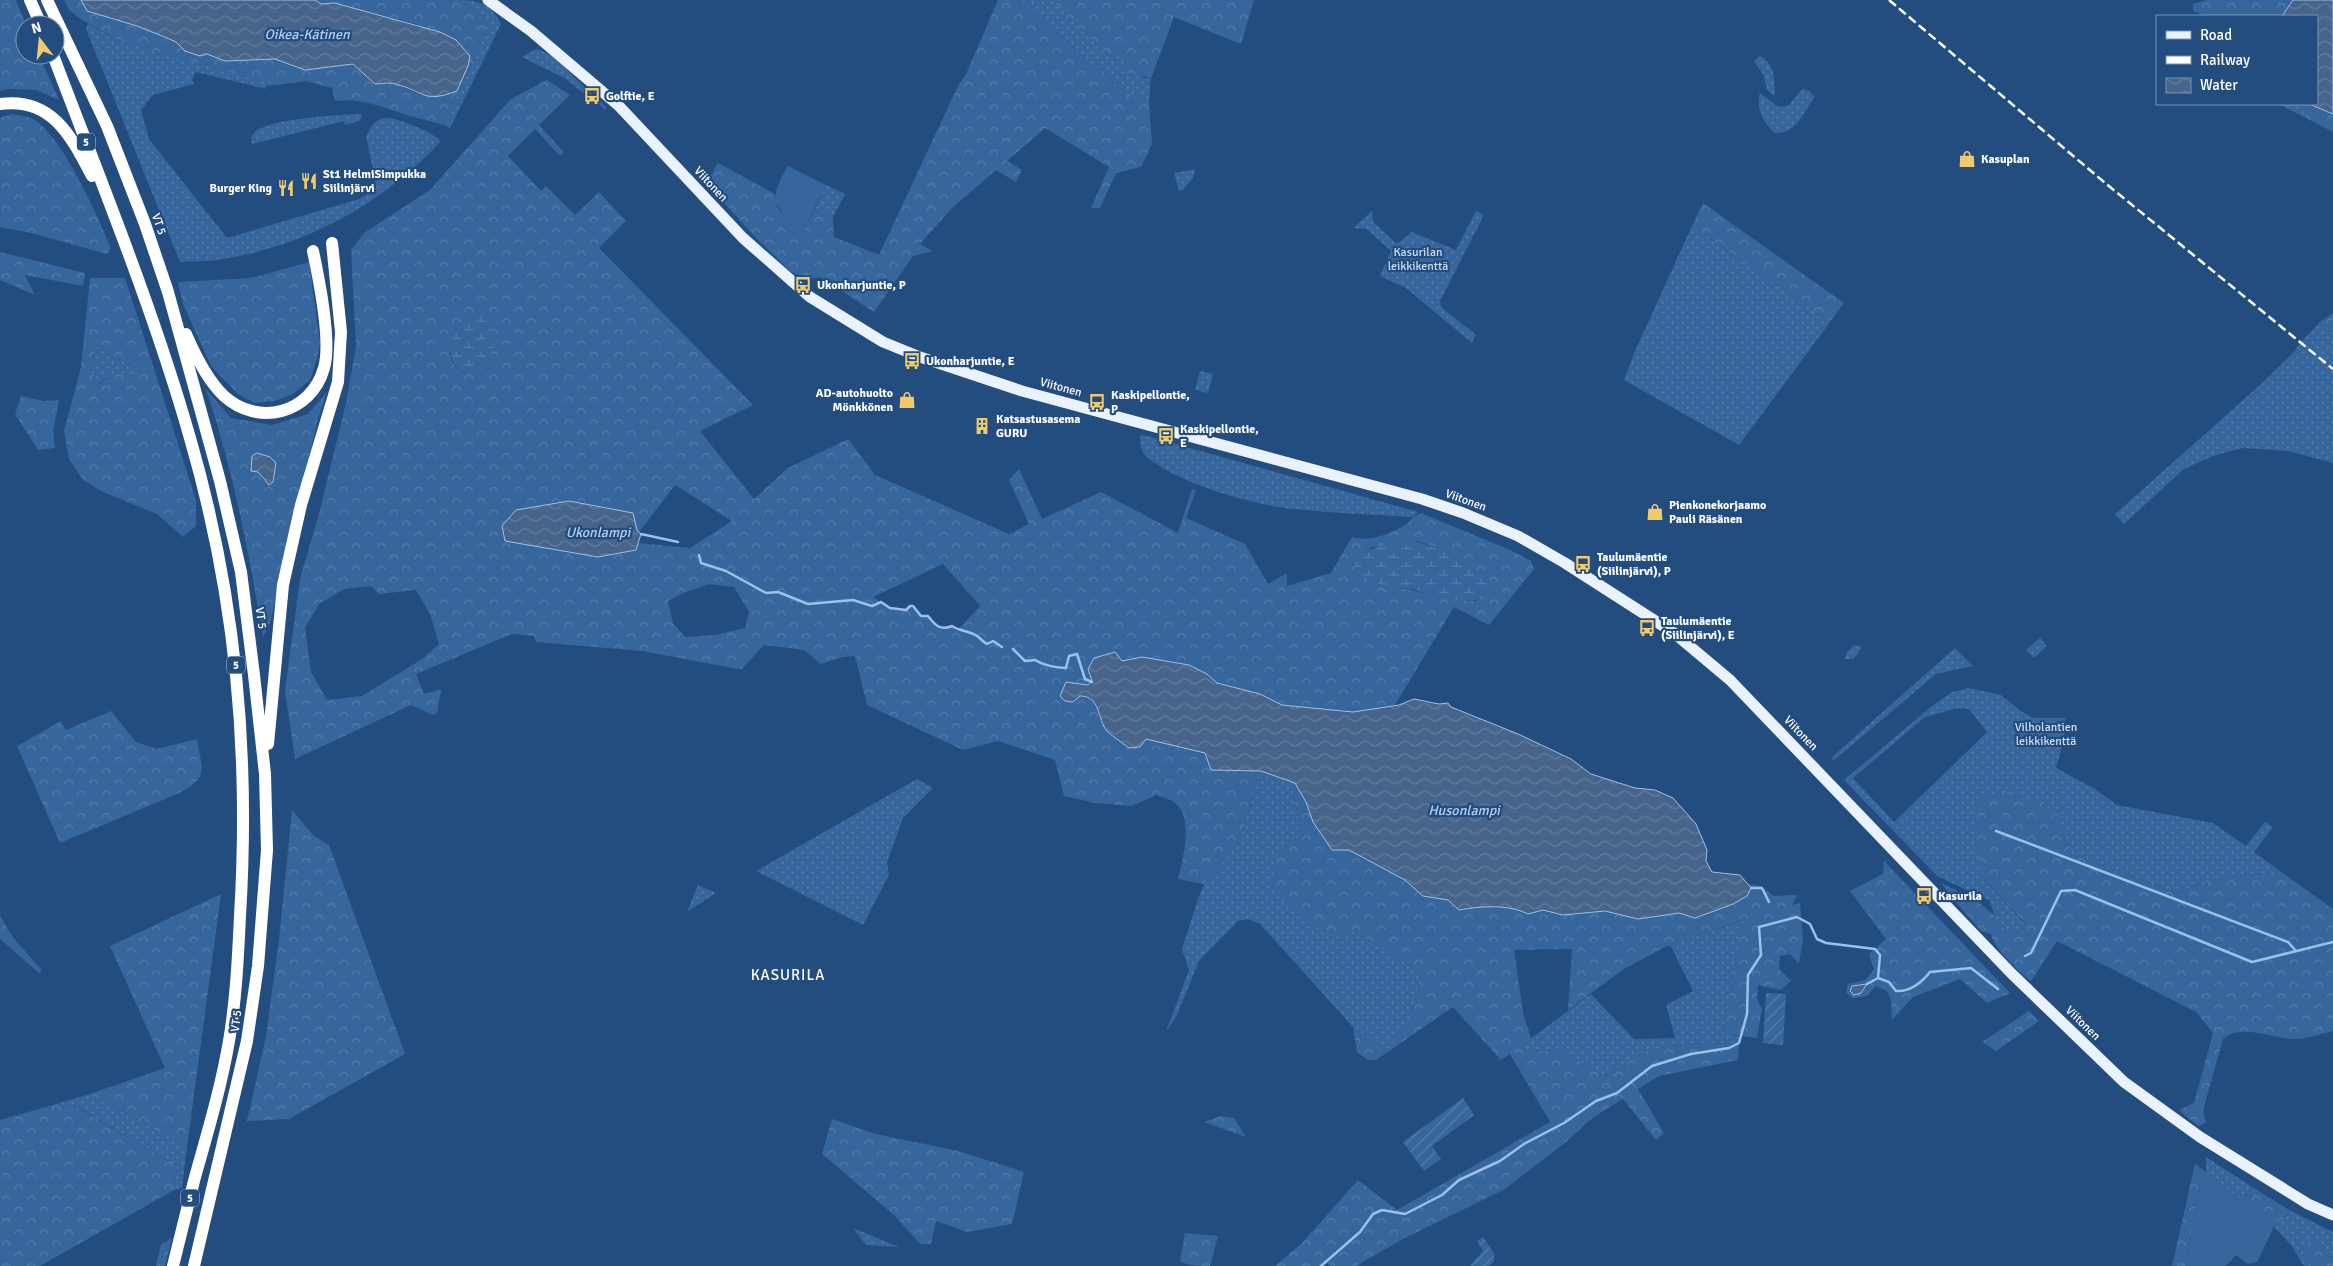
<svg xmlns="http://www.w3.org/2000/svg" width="2333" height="1266" font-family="Signika,sans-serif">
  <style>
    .grass { fill: url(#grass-dots); fill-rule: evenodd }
    .forest { fill: url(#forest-crowns); fill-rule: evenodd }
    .wetland { fill: url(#wetland-marsh) }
    .garden { fill: url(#garden-furrows) }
    .pitch { fill: #37669d }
    .water { fill: url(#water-waves); stroke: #9dc0e8 }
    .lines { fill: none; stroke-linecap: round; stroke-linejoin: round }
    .stream { stroke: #9dc0e8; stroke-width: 2.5 }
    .major { stroke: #eaf2fd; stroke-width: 11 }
    .highway { stroke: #fff; stroke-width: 12 }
    .rail { stroke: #fff; stroke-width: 2.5; stroke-dasharray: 9 4; stroke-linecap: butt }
    .labels { text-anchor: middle; stroke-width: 4.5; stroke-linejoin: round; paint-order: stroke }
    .shield { fill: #234c7f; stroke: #bdc9d9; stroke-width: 1 }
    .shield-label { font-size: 11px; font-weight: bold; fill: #fff }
    .poi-label { font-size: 12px; font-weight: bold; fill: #fff; stroke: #234c7f; text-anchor: start }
    .street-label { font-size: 12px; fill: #fff; stroke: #234c7f }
    .park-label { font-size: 12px; fill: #ccdff5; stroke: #234c7f }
    .water-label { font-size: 14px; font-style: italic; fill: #b4cfee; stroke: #234c7f }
    .quarter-label { font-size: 15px; letter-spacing: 1px; fill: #fff; stroke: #234c7f }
  </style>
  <defs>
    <pattern id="grass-dots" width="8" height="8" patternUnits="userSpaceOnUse" patternTransform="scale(1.25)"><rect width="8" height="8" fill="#37669d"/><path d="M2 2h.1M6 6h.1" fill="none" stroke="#557dac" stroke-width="1.8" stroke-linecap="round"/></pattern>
    <pattern id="forest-crowns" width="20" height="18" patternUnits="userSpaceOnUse" patternTransform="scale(1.25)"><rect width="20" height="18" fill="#37669d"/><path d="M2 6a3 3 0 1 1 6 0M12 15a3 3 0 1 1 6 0" fill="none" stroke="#557dac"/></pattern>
    <pattern id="wetland-marsh" width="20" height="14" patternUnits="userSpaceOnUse" patternTransform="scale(1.25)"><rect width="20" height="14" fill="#37669d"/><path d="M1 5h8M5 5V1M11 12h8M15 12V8" fill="none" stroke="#557dac"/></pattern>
    <pattern id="garden-furrows" width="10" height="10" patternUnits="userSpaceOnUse" patternTransform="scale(1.25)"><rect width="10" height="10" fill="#37669d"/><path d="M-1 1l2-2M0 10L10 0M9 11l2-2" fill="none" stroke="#557dac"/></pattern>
    <pattern id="water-waves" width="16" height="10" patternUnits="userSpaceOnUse" patternTransform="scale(1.25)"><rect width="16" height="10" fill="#47658a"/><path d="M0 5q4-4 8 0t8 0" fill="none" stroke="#637c9c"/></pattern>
  </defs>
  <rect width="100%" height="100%" fill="#234c7f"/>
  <path class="grass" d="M459,0C481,0 491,5 501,24L450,128L444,125L488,25L478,12Z
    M1019,0H1052L1109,57L1116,52L1144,78H1151L1149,102L1125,92Z
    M88,24L121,42L277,85L265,86L266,89L196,72L192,80L194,84L153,95L141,110L149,139L227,238L359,199L370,192L376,184L366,136C370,128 376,118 386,118C399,118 432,132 441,141C384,203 306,246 223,259C209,262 194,261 180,262L86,29Z
    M536,49C555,54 563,66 577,80C586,89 597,98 606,107V110L564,78L522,57Z
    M1760,56C1776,65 1774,79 1775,96L1767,90L1763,74L1754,61Z
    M1802,89L1809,91L1815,97C1803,112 1797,134 1775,133C1764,124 1755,107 1760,93L1778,107L1788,106Z
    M2279,104H2306V118Z
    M356,114H361L362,117L359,121L345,125L344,121L252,144L251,137C253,134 256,130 259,129C278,119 334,115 356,114Z
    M1195,169L1193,178L1182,191H1179L1174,173Z
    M826,185L845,194L833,217L815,209Z
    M1372,211L1373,222L1397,244L1412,232L1456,250L1476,211L1484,215L1440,301L1441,307L1476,335L1472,343L1406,288L1380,276L1391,251L1367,229L1353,228Z
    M1692,226L1830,322L1739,445L1624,380L1635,351Z
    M2320,322L2333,332V463L2288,451L2242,448L2213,456L2184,469L2124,524L2115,514L2260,385L2294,352L2300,343Z
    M98,346C103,350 108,356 114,358C125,362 135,361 141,373L140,375L108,377L91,390L95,377L91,373L94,354Z
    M1200,371L1213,374L1208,393L1195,390Z
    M1140,435L1147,436L1418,512L1413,517H1408C1369,514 1331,513 1293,509C1253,505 1176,483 1146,456C1140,450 1140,443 1140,435Z
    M2040,638L2047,646L2034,658L2026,650Z
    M1854,645L1861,647L1858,654L1853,659H1845L1847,652Z
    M1955,648L1973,666L1936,674L1833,761L1832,757Z
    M1969,688L2001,695L2022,712L2034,718H2065L2064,740L2056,768L2095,789L2117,805L2213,823L2246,846L2265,822L2273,827L2254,852L2280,871L2207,880L2178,893L2068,853L2059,815L1984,879L2025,924L2022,937L1997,925L1990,901L1937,876L1844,780L1932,706L1952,692ZM1958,708L1969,709L1987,732L1894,822L1853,778L1925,717Z
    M1259,771L1295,783L1293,795L1303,836L1279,850L1351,930L1420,972L1417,1001L1388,1052L1353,1027L1260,924L1248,919L1238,921L1199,961L1177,1015L1166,1032L1189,970L1182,949L1198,899L1204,884L1240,841Z
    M917,779L933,788L903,818L887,862L889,875L863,925L756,871Z
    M1941,883L1976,900L1968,902L1965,913Z
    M698,885L716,893L687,912Z
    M1744,920L1723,1033L1740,1037L1739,1043L1677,1044L1644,1052L1605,1076L1560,1050L1527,1051L1522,1045L1591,994L1634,1039L1675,1038L1666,1005L1693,991L1670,945Z
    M90,1094L187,1147L182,1188L174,1190L177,1166L76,1106L53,1105Z
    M2206,1157L2252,1187L2242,1201L2206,1172Z
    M2291,1211L2333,1232V1261L2314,1241L2301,1245L2309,1266H2304L2291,1245L2274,1227Z
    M853,1228L899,1247L866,1245Z"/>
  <path class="forest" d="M0,0H16L26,25L25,55H39L59,100L36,90L7,89L0,91Z
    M64,0H81L87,11L137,26L176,42L185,51L200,56L207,54L225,60L275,59L311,69L353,64L375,84H395L423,96L419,25L335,3L321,4L315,0H459L478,12L488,25L444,125C431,121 416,118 403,114C379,106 360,98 335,101L332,88L306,81L277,85L121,42L82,20L69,10Z
    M998,0H1019L1125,92L1149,102L1152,144L1141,167L1116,173L1100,208H1091L1109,167L1045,128L1007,161L1022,170L1016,182L996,170L953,207L920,244L932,251L913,256L874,312L820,277L810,279L791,272L754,236L706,183L718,163L775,194L778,209L803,232L815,209L833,217L834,237L879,255L958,86L966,74Z
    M1052,0H1254L1241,44L1174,17L1151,78L1123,72L1117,66L1123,60L1116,52L1109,57Z
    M2207,0H2293L2282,16H2205L2193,11V4Z
    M547,80L570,95L539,125L564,152L560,156L535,129L508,156L541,191L546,186L575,215L599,192L626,221L599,248L753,405L700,431L754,499L788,468L848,439L875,475L1009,534L1029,524L1009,480L1019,469L1042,519L1101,492L1178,533L1192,489L1196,490L1186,518L1245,544L1268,584L1287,573V586L1331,573L1352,537C1369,542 1391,534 1405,525C1412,520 1413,516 1421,513L1510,550L1531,561L1534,569L1489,625L1454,607L1395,705L1353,712L1282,705L1260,694L1217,683L1207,674L1189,665L1142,657L1122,662L1088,686L1066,682L1073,702L1080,696C1096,696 1100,711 1104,724L1145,739L1205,753L1211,770L1259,771L1240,841L1204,884L1178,879C1183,859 1194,818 1175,803C1170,799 1162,797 1156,795L1132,806L1096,803L1064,796L1055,760L998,741L963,750L867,705L855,656L842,657L821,664L804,650L764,645L742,669H738L642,651L536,642L534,636L512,634L416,674L424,694L441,689L437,713L433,715L411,705L295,759L285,691L300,579L320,510L346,403L356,347L351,250L364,233L430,190L511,99ZM456,327L466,374C444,362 450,348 456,327ZM675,485L732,521L690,548L638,543L636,550L598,557L558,549L637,530L639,532ZM1417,541L1444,550L1467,567L1482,572L1476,601H1462L1382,584L1363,576L1362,555L1372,547ZM943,564L980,606L958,630L952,626C940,631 935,625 928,616H921L913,606H910L905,610L890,608L873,597ZM709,584L734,587L749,612L745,628L716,635L685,637L673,623L668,601L683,593ZM371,586L379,594L416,590L430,614L439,644L422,659L362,696L327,700L311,672L305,628L319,604L344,589Z
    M2306,104L2333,114V132L2306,118Z
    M12,114C18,115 25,116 31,118C61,132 98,217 111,248L107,254L31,233L0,227V118Z
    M1703,203L1844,303L1830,322L1692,226Z
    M0,252L85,273L83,286L25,275L35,295L0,280Z
    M309,262L320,343L317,359L310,380L291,395L275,401L255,403L238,394L211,366L183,304L178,282L251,278Z
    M90,278H125L196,500V526L183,537L157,514L103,492L83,480L69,459L64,431L81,367ZM98,346C103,350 108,356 114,358C125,362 135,361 141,373L140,375C111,371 114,374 91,390L95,377L91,373L94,354Z
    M2333,313V332L2320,322Z
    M206,389L231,418L272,425L308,414L327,392L318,419L270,623L263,637C249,553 233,470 206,389ZM257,453L270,457L276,463L273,482L263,480L252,455Z
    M21,396L43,401L59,400L53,431L55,448L38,450L15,414Z
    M111,711L136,742L157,749L197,739C202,771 210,777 177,794L60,843L17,746L61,721L66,730Z
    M1295,783L1306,802L1313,822L1332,849L1349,850L1405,880L1423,896L1448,900L1459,910C1482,906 1507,904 1528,914L1543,910L1563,915L1605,911L1638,919L1679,913L1695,918L1751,888L1748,884L1761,886L1773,896L1797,895L1792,905L1800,903L1803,939L1799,963L1790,954L1780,956L1779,969L1791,981L1780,990L1758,985L1757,999L1762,1009L1757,1038L1723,1034L1743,920L1665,947L1624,969L1568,1010L1572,949L1514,950L1523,1013L1531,1038L1522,1045L1527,1051L1560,1050L1605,1076L1644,1052L1677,1044L1739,1043L1738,1060L1659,1076L1638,1089L1664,1133L1656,1140L1623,1099L1592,1118L1566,1142L1505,1189L1401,1240L1356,1266H1331L1327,1263L1321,1266H1275L1302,1243L1358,1180L1397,1210L1550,1122L1510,1054L1501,1060L1453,1007L1376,1060H1368L1357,1052L1353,1027L1388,1051L1417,1001L1420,972L1351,930L1331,940L1268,883L1279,850L1303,836L1293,795Z
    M2002,790L2043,804L2059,815L2068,853L2178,893L2207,880L2280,871L2333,909V1031C2321,1034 2307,1039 2294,1039C2272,1038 2240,1023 2223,1039L2203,1110L2206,1123L2198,1126L2179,1110L2194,1103L2213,1033L2196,1012L2057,941L2031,981C2018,971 1994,949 1991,934L1981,931L1965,913L1968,902L1976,900L1996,917L1997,925L2022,936L2025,923L1984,879L1974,839L1976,803Z
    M292,810L314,836L329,845L405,1054L289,1119L247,1121L266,1036L279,940Z
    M1884,861L2010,993L1987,1003L1960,979L1913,997L1892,1020L1891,1000L1887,991L1876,986L1867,996L1853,998L1846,993L1848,984L1866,980L1874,969L1869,954L1886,939L1850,891L1883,874Z
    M221,894L187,1147L90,1094L165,1068L110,946Z
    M0,916L14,939L42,970L39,973L0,939Z
    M2029,1011L2039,1021L1996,1051L1982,1042Z
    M53,1105L75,1106L177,1166L174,1190L40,1266H0V1120Z
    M1221,1116L1234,1118L1246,1137L1204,1122Z
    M832,1119L876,1134L958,1151L1024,1172L1012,1224L967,1232L936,1221L931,1244H920L894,1215L822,1154Z
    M2195,1164L2206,1172L2201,1175L2186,1266H2172Z
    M2252,1187L2291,1211L2274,1227L2242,1201Z
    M1185,1233L1218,1236L1210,1266C1200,1266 1188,1266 1180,1261Z
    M172,1238L165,1266H156L161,1244Z
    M2314,1241L2333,1261V1266H2309L2301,1244Z"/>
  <path class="wetland" d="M475,311H483C501,329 495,349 484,369L466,374C443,361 450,340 460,319Z
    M1410,540L1444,550L1467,567L1488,574L1490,580L1486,598C1478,600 1471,601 1463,601C1447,600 1430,594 1414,590C1399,586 1376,587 1363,576C1334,553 1397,540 1410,540Z"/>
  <path class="garden" d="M1766,993L1786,994L1783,1045L1763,1043Z
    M1463,1098L1474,1115L1432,1146L1441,1159L1424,1171L1403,1142Z
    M1483,1237L1494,1253V1261L1490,1266H1470L1483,1251L1477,1241Z"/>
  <path class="pitch" d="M788,166L826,185L803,232C775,207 766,202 788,166Z
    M2206,1172L2274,1227L2257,1262L2248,1264L2236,1255L2226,1266H2186L2201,1175Z"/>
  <path class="water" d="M81,0H315L321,4L335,3L440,32L456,40L470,56L468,66L457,91C423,104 424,91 395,84C389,82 381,84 375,84L353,64L305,70L275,59L225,61L207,54L200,56L185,51L176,42L167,38L137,26L87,11Z
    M2293,0H2333V114L2309,104H2317V16H2282Z
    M257,453L270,457L276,463L273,482L269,485L258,472L251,471L252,456Z
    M569,501L633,513L637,530L641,534L636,550L598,557L505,541L502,526L516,510Z
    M1115,652L1122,661L1142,657L1189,665L1207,674L1217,683L1260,694L1282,705L1353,712L1399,705L1414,699L1439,704L1448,703L1451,707L1518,734L1571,759L1591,774L1635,788L1655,790L1673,798L1696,824L1707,850L1706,861L1712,872L1740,875L1751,888L1747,896L1733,904L1695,918L1679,913L1638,919L1605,911L1563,915L1543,910L1528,914C1507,904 1482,906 1459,910L1448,900L1423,896L1405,880L1349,850H1332L1313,822L1306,802L1295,783L1261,771L1211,770L1205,753L1146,739L1140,747L1129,748C1123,743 1113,737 1107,731C1097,719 1101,696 1080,696L1073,702L1065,701L1060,696L1066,682L1088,685L1092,681L1088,669L1094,658Z
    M1867,984L1861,993L1854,995L1850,991L1852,986Z"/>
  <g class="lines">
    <path class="stream" d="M641,534L678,542
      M699,555L701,563L726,571L766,593L778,592L808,604L853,600L872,606L881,602L890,608L906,610L910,606H913L921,616H928C935,625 940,631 952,626C959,631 970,631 977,636C981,639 982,641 987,644L993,641L1002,647
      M1013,649L1025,661L1035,660C1043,665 1056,668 1066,668L1069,656L1077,654L1085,679L1092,682
      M1996,831L2288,942L2296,951
      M1751,888H1762L1769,902
      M2025,956L2031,953L2061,891L2075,890L2252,962L2333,942
      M1867,984L1878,978
      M1321,1266L1360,1232L1373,1214L1382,1210L1405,1214L1442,1195L1459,1180L1500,1161L1524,1144L1564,1123L1596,1101L1617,1093L1652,1066L1691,1054L1729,1048L1739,1043L1747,1014L1748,975L1761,955L1759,927L1797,917L1810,924L1817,939L1826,943L1875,949L1880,955L1878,978L1889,982L1896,991C1910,992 1922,982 1930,972L1971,968L1998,989"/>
    <path class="major" d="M488,0L531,31L618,105L743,238L810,297L883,342L920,357L1022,391L1422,499L1463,513L1518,536L1565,563L1674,633L1730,680L2012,974L2124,1082L2200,1137L2308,1204L2333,1215"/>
    <path class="highway" d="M30,0L41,25
      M47,0L107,126L145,224L168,292L220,481L241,572L254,675L265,774L267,850L258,966L247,1041L194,1266
      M53,55C101,182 153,308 190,438C236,597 250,752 240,916C238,958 236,1000 229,1041C221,1088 207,1134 194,1181C187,1209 180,1238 173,1266
      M0,104C52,97 71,136 92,176
      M186,334C195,355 207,380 224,396C258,427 311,414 324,368C332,341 319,279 313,251
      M268,744L283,585L301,505L338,382L341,332L332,243"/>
    <path class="rail" d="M1889,0L2104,182L2333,369"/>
  </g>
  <defs>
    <g id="bus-bare" transform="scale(1.35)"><path d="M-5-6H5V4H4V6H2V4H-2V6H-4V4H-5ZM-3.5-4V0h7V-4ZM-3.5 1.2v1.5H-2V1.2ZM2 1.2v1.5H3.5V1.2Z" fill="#f2ca6c" stroke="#234c7f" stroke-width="2.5" paint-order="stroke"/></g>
    <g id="shop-bare" transform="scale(1.35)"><path d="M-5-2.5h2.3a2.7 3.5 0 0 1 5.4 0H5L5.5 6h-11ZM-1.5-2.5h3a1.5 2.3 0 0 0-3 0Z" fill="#f2ca6c" stroke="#234c7f" stroke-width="2.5" paint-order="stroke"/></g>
    <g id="restaurant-bare" transform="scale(1.35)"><path d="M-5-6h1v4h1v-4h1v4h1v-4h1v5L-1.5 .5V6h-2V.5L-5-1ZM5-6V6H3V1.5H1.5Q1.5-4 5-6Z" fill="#f2ca6c" stroke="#234c7f" stroke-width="2.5" paint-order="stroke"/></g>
    <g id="building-bare" transform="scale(1.35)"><path d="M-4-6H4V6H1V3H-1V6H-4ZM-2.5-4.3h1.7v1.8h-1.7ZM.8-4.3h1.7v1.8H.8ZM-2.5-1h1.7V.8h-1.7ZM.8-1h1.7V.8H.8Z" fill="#f2ca6c" stroke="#234c7f" stroke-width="2.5" paint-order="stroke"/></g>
  </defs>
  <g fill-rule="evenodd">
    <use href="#bus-bare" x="592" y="96"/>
    <use href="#shop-bare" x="1967" y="159"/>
    <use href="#restaurant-bare" x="309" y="181"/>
    <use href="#restaurant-bare" x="286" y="188"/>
    <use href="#bus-bare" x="803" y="285"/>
    <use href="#bus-bare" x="912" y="361"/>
    <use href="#shop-bare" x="907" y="400"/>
    <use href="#bus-bare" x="1097" y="402"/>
    <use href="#building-bare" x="982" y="426"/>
    <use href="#bus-bare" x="1166" y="436"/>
    <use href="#shop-bare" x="1655" y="512"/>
    <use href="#bus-bare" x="1583" y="564"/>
    <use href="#bus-bare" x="1647" y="628"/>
    <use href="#bus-bare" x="1924" y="896"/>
  </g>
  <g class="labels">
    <g class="shield">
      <rect x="77" y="133.5" width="18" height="17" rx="4"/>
      <rect x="227" y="656.5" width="18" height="17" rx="4"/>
      <rect x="181" y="1189.5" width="18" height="17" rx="4"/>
    </g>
    <g class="shield-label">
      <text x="86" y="146">5</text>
      <text x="236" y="669">5</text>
      <text x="190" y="1202">5</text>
    </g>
    <g class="poi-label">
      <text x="606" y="100">Golftie, E</text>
      <text x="1981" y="163">Kasuplan</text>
      <text x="323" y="178">St1 HelmiSimpukka<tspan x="323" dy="14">Siilinjärvi</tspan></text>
      <text x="272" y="192" text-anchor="end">Burger King</text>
      <text x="817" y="289">Ukonharjuntie, P</text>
      <text x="926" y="365">Ukonharjuntie, E</text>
      <text x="893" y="397" text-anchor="end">AD-autohuolto<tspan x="893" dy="14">Mönkkönen</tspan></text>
      <text x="1111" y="399">Kaskipellontie,<tspan x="1111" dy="14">P</tspan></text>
      <text x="996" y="423">Katsastusasema<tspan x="996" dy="14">GURU</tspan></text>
      <text x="1180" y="433">Kaskipellontie,<tspan x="1180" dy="14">E</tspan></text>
      <text x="1669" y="509">Pienkonekorjaamo<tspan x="1669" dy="14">Pauli Räsänen</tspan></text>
      <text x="1597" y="561">Taulumäentie<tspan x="1597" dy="14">(Siilinjärvi), P</tspan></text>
      <text x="1661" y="625">Taulumäentie<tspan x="1661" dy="14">(Siilinjärvi), E</tspan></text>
      <text x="1938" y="900">Kasurila</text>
    </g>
    <g class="street-label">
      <text transform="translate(711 184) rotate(47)" y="4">Viitonen</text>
      <text transform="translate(159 224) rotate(71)" y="4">VT 5</text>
      <text transform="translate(1061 387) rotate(15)" y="4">Viitonen</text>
      <text transform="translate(1466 500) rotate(20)" y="4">Viitonen</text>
      <text transform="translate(261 618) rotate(82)" y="4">VT 5</text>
      <text transform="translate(1801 733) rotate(46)" y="4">Viitonen</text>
      <text transform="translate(236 1021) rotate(-82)" y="4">VT 5</text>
      <text transform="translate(2083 1023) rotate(44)" y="4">Viitonen</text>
    </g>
    <g class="park-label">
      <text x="1418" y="256">Kasurilan<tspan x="1418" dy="14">leikkikenttä</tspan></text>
      <text x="2046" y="731">Vilholantien<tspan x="2046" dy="14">leikkikenttä</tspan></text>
    </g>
    <g class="water-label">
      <text x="307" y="39">Oikea-Kätinen</text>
      <text x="598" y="537">Ukonlampi</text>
      <text x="1464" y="815">Husonlampi</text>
    </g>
    <g class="quarter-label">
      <text x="788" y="980">KASURILA</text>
    </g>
  </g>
  <rect x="2156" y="15" width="162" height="90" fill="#234c7f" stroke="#7b94b2"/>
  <rect x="2166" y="31" width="25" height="8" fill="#eaf2fd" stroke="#7b94b2"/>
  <text x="2200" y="40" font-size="15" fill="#ffffff">Road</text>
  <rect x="2166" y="56" width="25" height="8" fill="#ffffff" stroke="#7b94b2"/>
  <text x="2200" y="65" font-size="15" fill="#ffffff">Railway</text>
  <rect x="2166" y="78" width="25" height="15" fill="url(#water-waves)" stroke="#7b94b2"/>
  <text x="2200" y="90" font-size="15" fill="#ffffff">Water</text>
  <g transform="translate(40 40) rotate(344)"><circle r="24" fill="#234c7f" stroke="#7b94b2"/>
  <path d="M0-4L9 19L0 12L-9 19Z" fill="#f2ca6c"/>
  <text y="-8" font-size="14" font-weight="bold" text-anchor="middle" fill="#ffffff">N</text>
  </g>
</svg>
